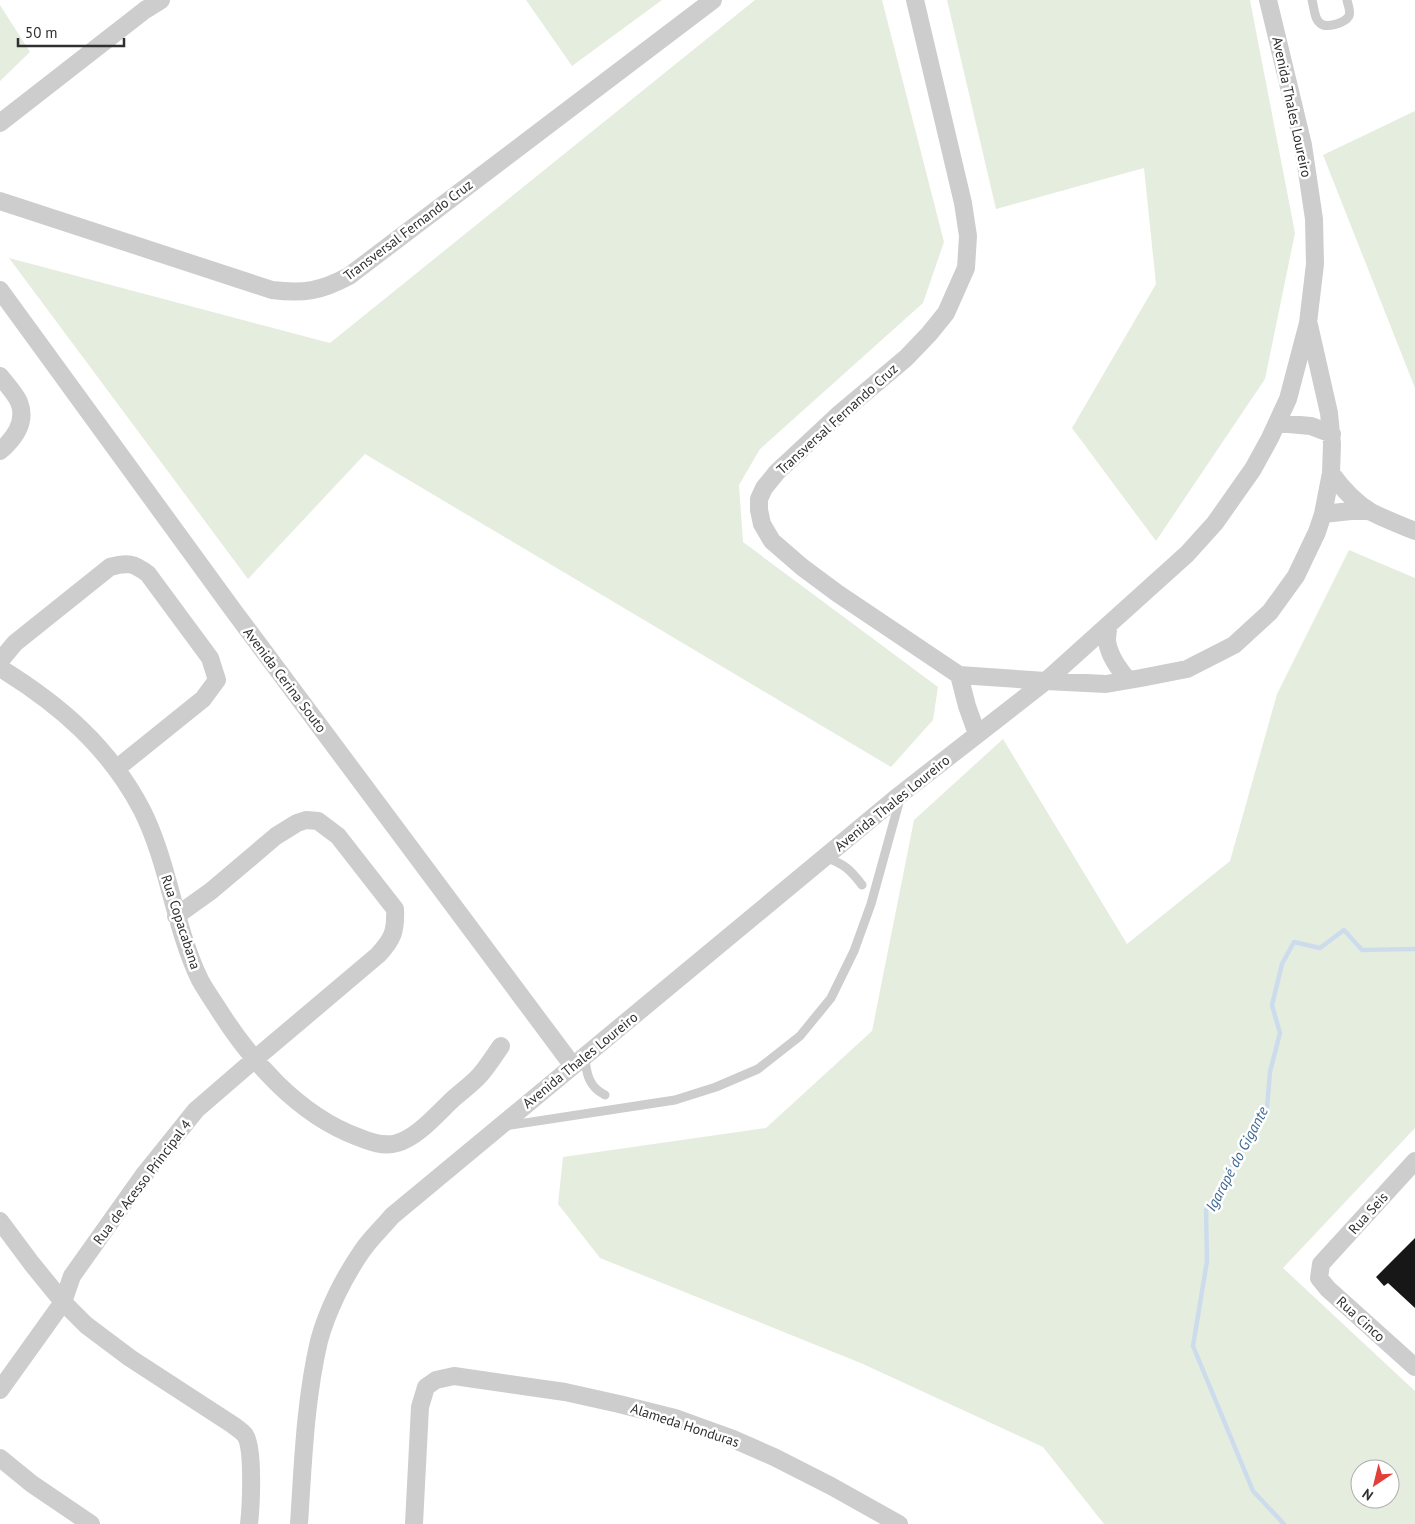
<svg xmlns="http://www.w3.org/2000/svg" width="1415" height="1524" font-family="'PT Sans',sans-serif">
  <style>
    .green { fill: #e5eddf; fill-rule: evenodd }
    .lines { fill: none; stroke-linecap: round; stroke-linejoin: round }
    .stream { stroke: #ccdcec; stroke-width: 4.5 }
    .building { fill: #171717 }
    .service { stroke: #cdcdcd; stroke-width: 9 }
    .minor { stroke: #cdcdcd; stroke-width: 18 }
    .labels { text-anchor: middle; stroke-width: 5; stroke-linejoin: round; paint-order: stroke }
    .street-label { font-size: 14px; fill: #303030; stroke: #fff }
    .water-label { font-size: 15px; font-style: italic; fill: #3f6892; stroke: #fff }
  </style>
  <rect width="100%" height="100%" fill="#fff"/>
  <path class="green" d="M526,0H662L572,66Z
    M755,0H882L944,242L923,303L760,449L739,485L743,542L938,687L933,720L891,767L365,454L248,579L9,258L330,343Z
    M947,0H1250L1295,233L1265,379L1156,541L1072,428L1156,284L1144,168L996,209Z
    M0,5L30,52L0,81Z
    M1415,111V388L1323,155Z
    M1349,550L1415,578V1128L1283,1268L1415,1391V1524H1104L1043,1447L863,1364L600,1258L558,1204L563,1157L766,1128L872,1031L914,820L1003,739L1127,944L1230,861L1277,694ZM1360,1469H1390V1499H1360Z"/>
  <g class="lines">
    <path class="stream" d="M1284,1524L1253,1491L1193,1346L1207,1261L1206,1210L1267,1108L1270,1072L1280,1033L1272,1005L1282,964L1294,942L1320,948L1344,930L1362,950L1415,949"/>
  </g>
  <path class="building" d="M1415,1238V1308L1388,1283L1384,1286L1376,1277Z"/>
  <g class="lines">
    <path class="service" d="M1312,0C1314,6 1314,19 1320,23C1326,29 1345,23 1349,16C1351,11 1348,5 1347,0
      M825,857C844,864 850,869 862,885
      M585,1056C586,1074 589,1087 605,1095
      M505,1126L675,1100L716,1087L758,1069L800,1036L831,998L854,951L871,904L900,799"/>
    <path class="minor" d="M915,0L963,203L968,236L966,268L946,313L929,334L906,358L837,416L777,472L764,488L759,499V510L762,524L772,541L802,567L837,593L959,675L1046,681L1106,684L1141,678L1187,669L1234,645L1270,612L1296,576L1317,532L1323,514L1331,473L1332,444L1329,413L1309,325
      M0,123L145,10L161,0
      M0,201L272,290C304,294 321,291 349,276L713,0
      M0,290L233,610L573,1066
      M0,376C6,384 15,393 19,402C27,422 14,439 0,451
      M1277,423L1311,426L1332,434
      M1331,473C1341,487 1356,503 1371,512C1385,519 1400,525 1415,531
      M1323,514L1351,511H1370
      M1109,624C1108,629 1107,635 1107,641C1109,656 1119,669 1128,680
      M0,661L15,643L110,567C127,562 134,563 148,574L210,658L217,680L203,699L116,769
      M0,668C60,705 109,747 142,810C169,864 174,926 200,980C205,989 211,998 217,1007C250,1060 298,1115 358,1137C370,1142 384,1147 397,1143C417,1138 438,1113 453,1099C462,1091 472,1084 480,1075C488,1066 494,1056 501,1046
      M959,675L967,706L977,734
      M1415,1161L1321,1264L1319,1278L1328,1289L1415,1367
      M0,1221L32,1264L63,1302L86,1325L130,1358L233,1425C237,1428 242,1431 245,1435C254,1448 251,1507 249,1524
      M0,1390L63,1302L72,1276L143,1176L196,1110L255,1059L378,955C393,939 396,931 395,909L338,836L318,821L306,820L297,823L276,836L211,891L176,916
      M0,1458L32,1484L91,1524
      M299,1524C303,1463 305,1401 319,1341C327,1311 344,1277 362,1251C370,1239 382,1228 392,1216L901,794L1046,681L1187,554L1215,523L1253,469L1270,438L1288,399L1308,323L1315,264L1314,219L1303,145L1268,0
      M414,1524L420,1407L426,1387L436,1380L454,1376L565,1392L619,1404L675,1418L733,1439L774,1457L831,1486L899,1524"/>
  </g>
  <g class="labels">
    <g class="street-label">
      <text transform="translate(1292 107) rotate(78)" y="5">Avenida Thales Loureiro</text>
      <text transform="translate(408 230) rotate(-37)" y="5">Transversal Fernando Cruz</text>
      <text transform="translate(837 419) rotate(-42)" y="5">Transversal Fernando Cruz</text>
      <text transform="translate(285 680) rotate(53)" y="5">Avenida Cerina Souto</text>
      <text transform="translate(892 803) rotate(-39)" y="5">Avenida Thales Loureiro</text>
      <text transform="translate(181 922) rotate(72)" y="5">Rua Copacabana</text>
      <text transform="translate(580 1060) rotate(-39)" y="5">Avenida Thales Loureiro</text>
      <text transform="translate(142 1182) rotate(-53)" y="5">Rua de Acesso Principal 4</text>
      <text transform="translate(1368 1213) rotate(-48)" y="5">Rua Seis</text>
      <text transform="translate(1361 1319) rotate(42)" y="5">Rua Cinco</text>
      <text transform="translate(685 1425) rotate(18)" y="5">Alameda Honduras</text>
    </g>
    <g class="water-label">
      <text transform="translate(1237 1159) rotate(-62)" y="5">Igarapé do Gigante</text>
    </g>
  </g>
  <g transform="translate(1375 1484) rotate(215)"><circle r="24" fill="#ffffff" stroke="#acacac"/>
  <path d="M0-4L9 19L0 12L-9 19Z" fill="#e33e37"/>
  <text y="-8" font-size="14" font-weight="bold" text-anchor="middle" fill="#303030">N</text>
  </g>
  <path d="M18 38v8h106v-8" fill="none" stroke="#303030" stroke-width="2.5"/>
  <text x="25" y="38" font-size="15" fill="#303030" stroke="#ffffff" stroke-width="4" paint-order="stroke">50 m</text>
</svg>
